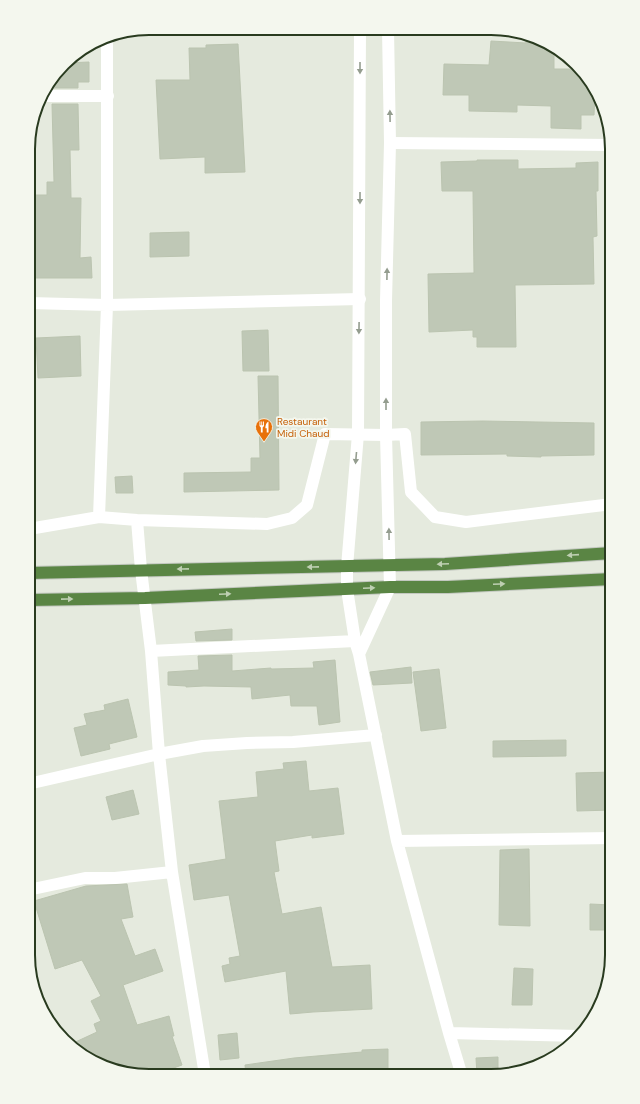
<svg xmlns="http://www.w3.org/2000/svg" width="640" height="1104" font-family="'DM Sans',sans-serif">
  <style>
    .building { fill: #bfc8b6; stroke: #bbc4b0 }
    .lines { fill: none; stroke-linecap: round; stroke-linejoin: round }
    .trunk-casing { stroke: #c3c8c0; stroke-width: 14 }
    .minor { stroke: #fff; stroke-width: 12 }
    .tertiary { stroke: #fff; stroke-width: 12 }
    .trunk { stroke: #5a8544; stroke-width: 12 }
    .oneway { fill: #949d8f }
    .oneway2 { fill: #becfb2 }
    .labels { text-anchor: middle; stroke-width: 3.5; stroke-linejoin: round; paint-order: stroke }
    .food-label { font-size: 10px; fill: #c56008; stroke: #f4f7ee; text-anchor: start }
    .rim { fill: none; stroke: #293b1f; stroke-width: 2 }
  </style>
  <rect width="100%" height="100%" fill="#e5eade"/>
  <path class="building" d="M526,36L554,50V69H578L595,94L594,115H581V129L551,128V106L517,105V112L469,111V95H443L444,64L489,65L491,41L526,43Z
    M238,44L245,172L205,173V157L160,159L156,80H190L189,48H206V45Z
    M89,62V82H78V88H52V81L65,63Z
    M52,104H78L79,150H70L71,198H81L80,258L91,257L92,278H29V195H47V182H54Z
    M477,160H518V169L576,168V163L598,162V191H596L597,236L593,237L594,284L515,285L516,347H477V337H473V330L429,332L428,274L474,273L473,191H442L441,162L477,161Z
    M189,232V256L150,257V233Z
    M268,330L269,371H243L242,331Z
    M80,336L81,376L38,378L36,338Z
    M258,376H278L279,490L184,492V473L251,472V458H260Z
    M483,421L594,423V455L541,456V457L507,456V454L421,455V422Z
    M132,476L133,493H116L115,477Z
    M232,629V640L196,641L195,632Z
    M232,655V671L271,668V669L314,668L313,662L335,660L340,722L319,725L317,706H291L290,695L252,699L251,687L204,686L186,687V686L168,685V672L199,670L198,656Z
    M411,667L412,683L373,685L370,672Z
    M439,669L446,728L421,731L413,672Z
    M128,699L137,737L109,744L110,749L81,756L74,728L87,725L84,714L105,710L104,705Z
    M566,740V756L493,757V741Z
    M306,761L309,791L338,788L344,834L312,838V835L275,841L279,871L274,872L282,914L321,907L332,967L370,965L372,1009L313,1012L290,1014L286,971L225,982L222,966L230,964L229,958L240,956L229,895L194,900L189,865L226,859L219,801L258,797L256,772L284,769L283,763Z
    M612,772V810L577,811L576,773Z
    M133,790L139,814L112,820L106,797Z
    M529,849L530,926L499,925L500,850Z
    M127,884L133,917L121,919L135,956L155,949L163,971L123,985L137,1025L169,1016L174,1036H172L182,1065L154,1075H133L75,1051L69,1045L97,1032L94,1024L101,1021L91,1001L101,996L82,960L55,969L34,901L86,886Z
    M590,904L612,905V930H590Z
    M514,968L533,969L532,1005H512Z
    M237,1033L239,1058L220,1060L218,1035Z
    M388,1049V1076H330V1072L295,1075H246L245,1065L294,1058L362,1052V1050Z
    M498,1057V1075H477L476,1058Z"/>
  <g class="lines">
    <g class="trunk-casing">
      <path id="trunk" d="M28,573L445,564L612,553
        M28,600L145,598L390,587H448L612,579"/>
    </g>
    <path class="minor" d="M40,96H108
      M390,143L611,145
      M29,303L107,305L360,299
      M612,504V286
      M99,517L107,305V36
      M137,520L141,570L151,651L159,754L172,872L205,1075
      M29,529L99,517L137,520L267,524L292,518L307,505L325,434L386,435L405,434L411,492L435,517L466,522L612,504
      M347,589L355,641L359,654L397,841L449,1033L462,1076
      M151,651L355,641
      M359,654L390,587
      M28,784L159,754L203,746L247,743L293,742L376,735
      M397,841L612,838
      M28,890L85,878H115L172,872
      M449,1033L579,1036"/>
    <path class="tertiary" d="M388,29L390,143L386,301V435L390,587
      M347,589V567L358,434L360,29"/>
    <use href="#trunk" class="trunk"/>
  </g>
  <defs><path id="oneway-solid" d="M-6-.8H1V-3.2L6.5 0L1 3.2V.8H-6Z"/></defs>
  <g class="oneway">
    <use href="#oneway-solid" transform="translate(360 68) rotate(90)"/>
    <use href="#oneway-solid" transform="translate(390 116) rotate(-91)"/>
    <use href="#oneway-solid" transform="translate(360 198) rotate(90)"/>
    <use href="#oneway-solid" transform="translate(387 274) rotate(-89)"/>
    <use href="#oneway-solid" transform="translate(359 328) rotate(91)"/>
    <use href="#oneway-solid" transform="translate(386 404) rotate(-90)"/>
    <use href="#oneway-solid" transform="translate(356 458) rotate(95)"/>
    <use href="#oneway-solid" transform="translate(389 534) rotate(-91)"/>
  </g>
  <g class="oneway2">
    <use href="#oneway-solid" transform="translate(573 555) rotate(176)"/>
    <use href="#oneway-solid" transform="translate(443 564) rotate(178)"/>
    <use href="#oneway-solid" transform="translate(313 567) rotate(179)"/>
    <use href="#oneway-solid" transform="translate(183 569) rotate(179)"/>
    <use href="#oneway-solid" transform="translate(499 584) rotate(-3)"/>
    <use href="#oneway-solid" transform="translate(369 588) rotate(-2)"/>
    <use href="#oneway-solid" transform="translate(225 594) rotate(-2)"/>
    <use href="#oneway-solid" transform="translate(67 599) rotate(-1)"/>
  </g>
  <defs>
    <g id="restaurant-pin" transform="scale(0.9)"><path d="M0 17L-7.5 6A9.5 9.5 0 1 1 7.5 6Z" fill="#e8710a" stroke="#f4f7ee"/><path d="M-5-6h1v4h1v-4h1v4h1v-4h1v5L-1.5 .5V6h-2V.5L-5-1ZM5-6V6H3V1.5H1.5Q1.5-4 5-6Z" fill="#fff"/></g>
  </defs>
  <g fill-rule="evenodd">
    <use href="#restaurant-pin" x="264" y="427"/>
  </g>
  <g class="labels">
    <g class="food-label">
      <text x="277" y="425">Restaurant<tspan x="277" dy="12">Midi Chaud</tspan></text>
    </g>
  </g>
  <path d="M0 0H640V1104H0ZM149 35H491A114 114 0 0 1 605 149V955A114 114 0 0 1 491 1069H149A114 114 0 0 1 35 955V149A114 114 0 0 1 149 35Z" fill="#f4f7ee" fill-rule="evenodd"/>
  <path class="rim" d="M149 35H491A114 114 0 0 1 605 149V955A114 114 0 0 1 491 1069H149A114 114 0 0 1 35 955V149A114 114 0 0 1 149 35Z"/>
</svg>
